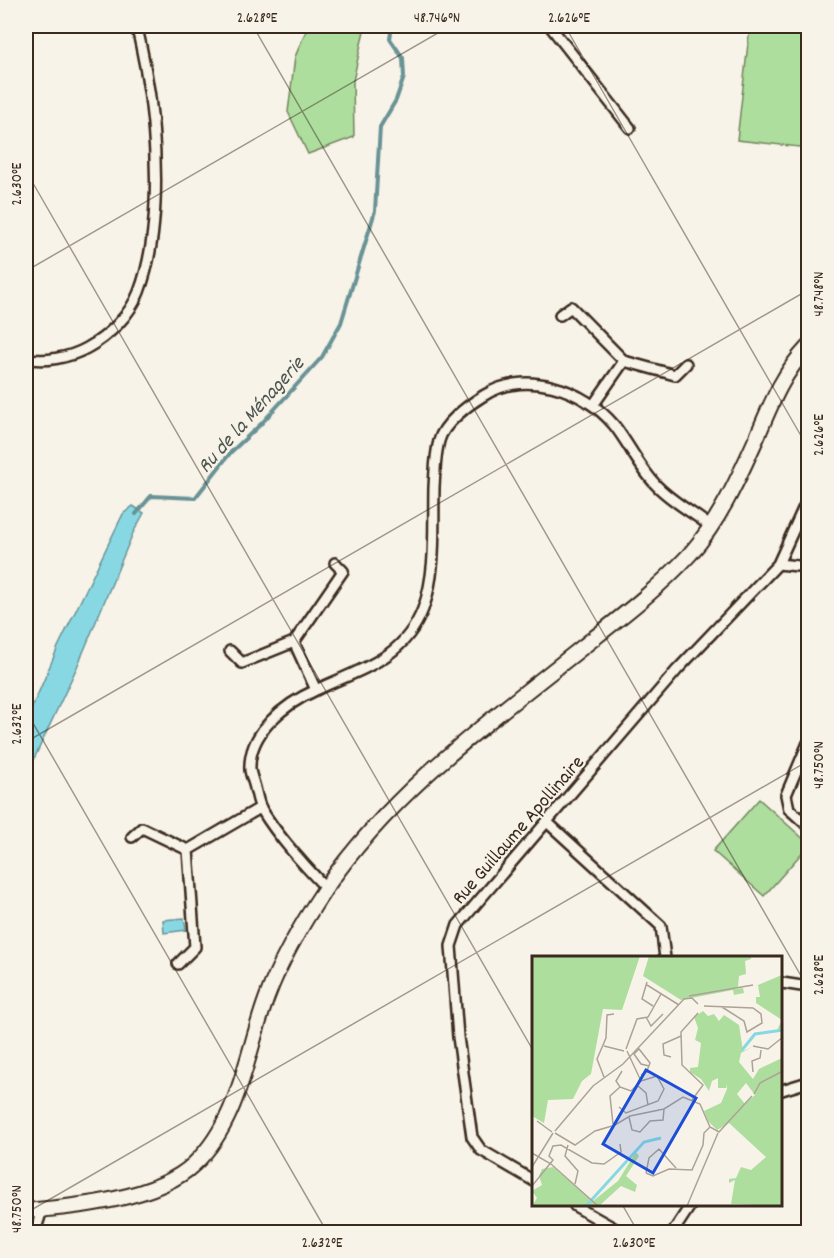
<svg xmlns="http://www.w3.org/2000/svg" width="834" height="1258" font-family="Dekko,sans-serif">
  <style>
    .green { fill: #adde9e; stroke: #74845e; stroke-width: 1.5 }
    .water { fill: #88d8e4; stroke: #699295; stroke-width: 1.5 }
    .lines { fill: none; stroke-linecap: round; stroke-linejoin: round }
    .stream { stroke: #699295; stroke-width: 4 }
    .street-casing { stroke: #3b2a1e; stroke-width: 14 }
    .secondary-casing { stroke: #3b2a1e; stroke-width: 18 }
    .street { stroke: #f7f3e8; stroke-width: 9 }
    .secondary { stroke: #f7f3e8; stroke-width: 14 }
    .ticks { fill: none; stroke: #3b2a1e; stroke-width: 1.5; stroke-opacity: 0.45 }
    .labels { text-anchor: middle; stroke-width: 4.5; stroke-linejoin: round; paint-order: stroke }
    .street-label { font-size: 20px; fill: #3b2a1e; stroke: #f7f3e8 }
    .water-label { font-size: 21px; font-style: italic; fill: #4e5650; stroke: #f7f3e8 }
    .inset-river { fill: none; stroke: #88d8e4; stroke-width: 3 }
    .inset-road { fill: none; stroke: #aca397; stroke-width: 1.5 }
    .view { fill: #1d4ed8; fill-opacity: 0.15; stroke: #1d4ed8; stroke-width: 3 }
    .inset-edge { fill: none; stroke: #3b2a1e; stroke-width: 3 }
    .neatline { fill: none; stroke: #3b2a1e; stroke-width: 2 }
    .ticks-label { font-size: 15px; text-anchor: middle; fill: #3b2a1e }
  </style>
  <rect width="100%" height="100%" fill="#f7f3e8"/>
  <filter id="ink" filterUnits="userSpaceOnUse"><feTurbulence type="fractalNoise" baseFrequency=".0167" numOctaves="2"/><feDisplacementMap in="SourceGraphic" scale="12" xChannelSelector="R" yChannelSelector="G"/><feConvolveMatrix kernelMatrix="1 2 1 2 8 2 1 2 1" color-interpolation-filters="sRGB"/></filter>
  <g filter="url(#ink)">
    <path class="green" d="M308,26H365L353,81L354,137L308,154L288,112L295,57Z
      M750,26H808V148L737,140Z
      M759,799L808,843V846L764,896L713,851Z"/>
    <path class="water" d="M133,506L144,513L133,533L77,667L26,776V722L58,647L123,514Z
      M184,918L186,930L164,933L163,920Z"/>
    <g class="lines">
      <path class="stream" d="M136,514L151,496L195,498L231,452L261,424L322,357L341,323L375,211L380,127L396,100L404,77L403,58L390,39L392,26"/>
      <g class="street-casing">
        <path id="street" d="M550,26L630,128
          M560,315L571,307L624,361L594,404
          M26,358C44,363 71,357 87,348C109,336 130,315 139,292C163,230 157,130 145,66C142,52 140,38 136,26
          M624,361L675,375L686,364
          M778,564L808,498
          M294,642L343,571L335,563
          M294,642L316,690
          M230,651L242,663L294,642
          M808,743L786,795L789,809L808,826
          M547,822L661,926L665,958
          M132,837L142,828L188,850
          M326,888C303,864 279,838 262,810C258,804 257,795 255,788C254,783 251,776 250,770C248,732 285,704 316,690C360,669 403,660 423,609C437,571 433,527 434,487C435,472 435,455 439,441C443,424 468,405 483,396C525,369 583,388 614,425C629,444 639,467 656,485C672,502 693,512 711,527
          M178,964L195,947L188,850L260,808
          M782,983L808,987
          M782,1090L808,1082
          M534,1181L481,1150L472,1137L458,1037L451,946L458,925L677,670L778,564L808,567
          M575,1206L621,1232
          M35,1232L42,1210
          M673,1232L690,1206"/>
      </g>
      <g class="secondary-casing">
        <path id="secondary" d="M26,1211C75,1207 158,1199 194,1164C240,1121 246,1053 267,997C281,959 303,922 325,889C393,790 491,720 584,646C621,617 658,589 690,554C720,520 739,477 757,437C771,404 783,373 808,347"/>
      </g>
      <use href="#street" class="street"/>
      <use href="#secondary" class="secondary"/>
    </g>
  </g>
  <path class="ticks" d="M253,26L808,988M565,26L808,448M26,171L534,1052M26,271L450,26M26,711L327,1232M26,742L808,290M623,1206L638,1232M26,1213L808,761"/>
  <g class="labels">
    <g class="street-label">
      <text transform="translate(517 829) rotate(-49)" y="7">Rue Guillaume Apollinaire</text>
    </g>
    <g class="water-label">
      <text transform="translate(250 414) rotate(-48)" y="7">Ru de la Ménagerie</text>
    </g>
  </g>
  <g transform="translate(532 956)">
    <rect width="250" height="250" fill="#f7f3e8"/>
    <path d="M0,0H108L90,54L71,53L59,118L50,125L41,143L16,144L12,167L0,160ZM117,0H219V3L213,5L214,18L207,20L206,31L201,33L211,32L212,37L202,39L201,34L149,44L111,20ZM250,19V72L245,74L250,64L224,47V41H228L226,29ZM171,55L176,60L182,58L187,65L192,59L207,69L211,95L220,91L209,97L207,106L221,123L227,113L250,102V250L199,248L203,224L197,227V223L204,222L209,211L219,214L234,201L197,167L185,174L176,165L172,155L189,147L195,133L194,128V132H186V122L180,125L177,135L169,123L158,116V112L166,111L169,87L163,84L166,72L162,61ZM214,127L223,139L213,148L205,138ZM104,196L107,200L94,220L105,229L103,236L89,230L67,250H0L5,242L0,235L10,229L7,220L10,213L21,211L61,245L86,225Z" fill="#adde9e" fill-rule="evenodd"/>
    <path class="inset-river" d="M210,94L223,78L251,74M54,250L112,186L129,182"/>
    <path class="inset-road" d="M115,26L110,43L121,50M115,29L147,49M157,40L221,29M172,50L221,52L229,58L230,67L215,76L212,65L190,51M114,61L119,70L131,58M72,90L92,95M221,90L236,93L251,81M94,93L105,63L116,61L129,38M139,101L132,99L131,88L149,80M221,116L220,105L228,102L229,94M109,119L115,116V115L118,107L107,93L102,98L109,108L117,110M72,121L65,103L74,82L75,59L82,58M106,130L114,137L116,149M88,131L99,135L109,125L95,95M88,131L84,125L90,115M222,138L228,127L251,115M160,144L171,129L150,109L149,76L166,57M87,151L94,157L126,145L132,133L125,120L109,125M97,161L100,174L108,176L118,165L131,164L132,153M5,165L20,176M81,168L78,140L88,131M83,169L98,160L132,153L151,141L168,148L178,171L187,176L220,140M23,175L61,130L91,108L152,43L160,42L166,48M23,177L43,189L63,175L80,170M36,189L33,200L46,215L43,228M0,197L19,208L66,250M0,211L21,177M114,217L121,220L137,213L160,214L171,189L172,177L178,171M114,217L117,202L127,193L144,212M0,230L21,204L17,200L21,190L29,189L60,207L72,208L89,196L88,188M155,250L186,177"/>
    <path class="view" d="M114,114L164,142L121,217L71,188Z"/>
    <rect width="250" height="250" class="inset-edge"/>
  </g>
  <rect width="834" height="1258" fill="none" stroke="#f7f3e8" stroke-width="66"/>
  <rect x="33" y="33" width="768" height="1192" class="neatline"/>
  <g class="ticks-label">
    <text x="257" y="22">2.628°E</text>
    <text x="437" y="22">48.746°N</text>
    <text x="569" y="22">2.626°E</text>
    <text transform="translate(16 184) rotate(-90)" y="5">2.630°E</text>
    <text transform="translate(818 294) rotate(-90)" y="5">48.748°N</text>
    <text transform="translate(818 435) rotate(-90)" y="5">2.626°E</text>
    <text transform="translate(16 724) rotate(-90)" y="5">2.632°E</text>
    <text transform="translate(818 765) rotate(-90)" y="5">48.750°N</text>
    <text transform="translate(818 975) rotate(-90)" y="5">2.628°E</text>
    <text transform="translate(16 1209) rotate(-90)" y="5">48.750°N</text>
    <text x="322" y="1247">2.632°E</text>
    <text x="634" y="1247">2.630°E</text>
  </g>
</svg>
